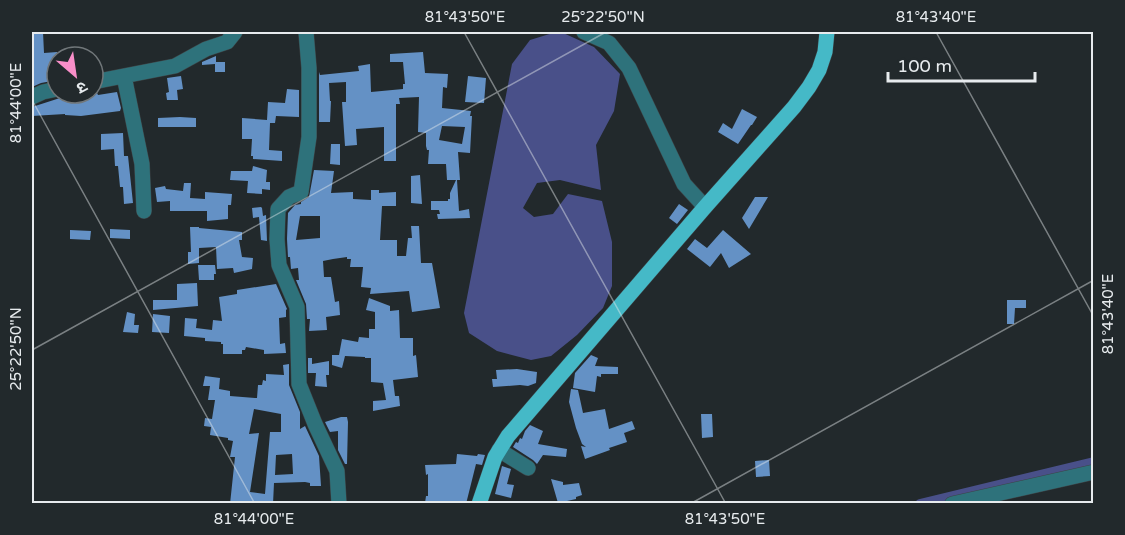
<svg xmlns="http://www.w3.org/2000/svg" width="1125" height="535" font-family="'Varela Round','Noto Sans Devanagari',sans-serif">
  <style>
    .water { fill: #495089 }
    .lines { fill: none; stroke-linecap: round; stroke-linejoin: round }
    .canal { stroke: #495089; stroke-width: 10 }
    .building { fill: #6491c5; fill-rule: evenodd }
    .minor-casing { stroke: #3e4447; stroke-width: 16 }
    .major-casing { stroke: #3e4447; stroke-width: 16 }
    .minor { stroke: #2e727b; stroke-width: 15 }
    .major { stroke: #45b9c7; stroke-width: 15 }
    .ticks { fill: none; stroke: #e7ebee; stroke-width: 1.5; stroke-opacity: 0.45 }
    .neatline { fill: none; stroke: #e7ebee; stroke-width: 2 }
    .ticks-label { font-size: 15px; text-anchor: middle; fill: #e7ebee }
  </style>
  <rect width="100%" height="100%" fill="#22292c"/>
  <path class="water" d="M556,32H561L594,47L620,74L614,111L596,145L601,190L560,180L537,183L523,208L534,217L553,214L568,194L602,201L612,242V286L603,308L577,335L551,356L531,360L497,351L469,333L464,313L512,64L530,40Z"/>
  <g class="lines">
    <path class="canal" d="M920,504L1094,462"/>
  </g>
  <path class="building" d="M32,32H43L44,53L57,52V80L41,83L32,87V51H34Z
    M423,52L425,73L448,74L447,88L443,87L442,108L471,111L470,116H472L470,153L458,152L460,180H457L459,211L469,209L470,218L438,219L437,214H440L439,210H431V201H448V199H450V193L456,180H447L446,164H428L429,150H427L426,146V133L418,132L419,97L399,98L400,104H396V161H384V127L356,129L357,145L345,146L342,102H346V82L329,83L330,101H331L330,122H319V72L320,75L359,71L358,66L370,64L371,92L403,89V84H405L403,62H390V54ZM442,126L465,127L462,144L439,140Z
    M216,56V62H225V72H215V64L202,65V62Z
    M181,76L183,89L177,90L178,100H167L166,93L169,92L167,78Z
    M468,76L486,78L484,103L465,102Z
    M287,89L299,90V117L276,116L275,123H270L269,150L282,151V161L253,159V156H251L252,139H242V118L267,120L268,102L285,103Z
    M117,92L121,108L120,111L81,116L65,115V114L32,116V107L60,98L65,94L97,93L98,95Z
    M742,109L757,117L752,125H751L738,144L718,132L723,123L732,129Z
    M180,117L196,118V127H158V118Z
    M123,133L124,156H128L133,203L124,204L123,187H120L118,166H115L114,149L101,150V134Z
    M331,144H340V165L330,164Z
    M253,166L267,170L266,182H270V190L262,189V194L247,193L248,181L230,180L231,171H252Z
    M314,170L334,171L331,193L353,192V199L371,200V190H379V193L396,192V206H382L380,240H397V256H406L408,238H412L411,226H419L421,263H432L440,308L412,312L409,291L370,294L371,288L361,287L363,267H350L351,259H347V257L333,259L323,261L324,277H331L335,302L339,301L340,315L326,317L327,330L309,331L310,319H307L306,304L296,280H299L298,268L291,269L290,257H288L287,239L288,213L295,205L301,204V202L309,197ZM300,216H320V238L296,240Z
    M420,175L422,204L411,203V176Z
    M184,183H191L190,198L205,199V192L232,194L231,205H228V219L207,221V211H170V201L157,202L155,188L165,186L166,189L183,191Z
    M755,197H768L749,229L742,218Z
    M679,204L688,210L677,224L669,218Z
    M261,207L262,208L263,216L266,215L267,241L261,240L259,217L253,218L252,208Z
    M190,227H199V228L242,232V240H239L242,257L253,258L252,269L234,273L233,268L217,269L216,247L199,248V263L188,264V252H191Z
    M110,229L130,230V239L110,238Z
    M70,230L91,231L90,240L70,239Z
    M723,230L751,254L729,268L721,253L710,267L687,249L695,239L707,248Z
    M198,265H215L216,274H214V280H199Z
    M197,283L198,306L153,310V300H177V284Z
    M276,284L287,309L286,310V317L279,318L280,344L285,343L286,353L264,354V350L246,347L245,350H242V354H223V344H221V342L205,341V338L184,336L185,318L197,319L196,328L212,330L213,320L222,321L219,297L237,294V290Z
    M369,298L390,306V311L399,310L400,338H413V356L416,355L418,377L393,380L395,396H399L400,406L373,411V401L386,400L383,383L371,382V358H365V357L345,356L342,368L332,365V355H339L342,339L358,342L359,337L369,338V329H375V312L366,310Z
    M1007,300H1026V308H1015L1014,324H1007Z
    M127,312L135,314L134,325H139L138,333L123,332Z
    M153,314L170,316L169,333L152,332Z
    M591,355L598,358L595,366L618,367V374H601V377L597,376L595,392L573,388L575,373Z
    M308,358H312V364L329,361V375H326L327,387L315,386L316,373H308Z
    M289,364V385L300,412V429L305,426L319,456L321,486H310V483L305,482L274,483L273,504H230L235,457H230L233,441L228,440V438L210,435L211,427L204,426L205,418L212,419L215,400H208L210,386H203L205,376L220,378L219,389L230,391V396L255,398H257L258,385H262L263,380L266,381V374L284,375L283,365ZM254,409L281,414V432H270L265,494L250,492L259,433L249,434ZM292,454L293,474L275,475L276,455Z
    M517,369L537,372L536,383L528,386L520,385L493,387L492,379H497L496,370Z
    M571,389L578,390L583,413L605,409L609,429L632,421L635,429L624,433L627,442L609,448L610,450L585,459L581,446L586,447L582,444L576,428L569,402Z
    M701,414H712L713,437L702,438Z
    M341,417H347L348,422L347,464H345L338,450V431L330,432L325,422Z
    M530,425L543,431L538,444L567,449L566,457L543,455L537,464L533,460L513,447L516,442L518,443L520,438L522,439L525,431Z
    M457,454L477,456L478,454L485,455L482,465L476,464L466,504L425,503L426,496H428V474L426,475L425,465L456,464Z
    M769,460L770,476L756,477L755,461Z
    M502,466L511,469L507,484L514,485L511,498L495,494Z
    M551,479L563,482V485L579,483L582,495L576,497V499L558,503Z"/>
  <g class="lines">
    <g class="minor-casing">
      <path id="minor" d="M306,32L309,68V137L301,192L289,197L278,209L277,239L279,265L297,307L299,384L315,424L337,471L339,504
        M584,32L609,43L629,68L684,184L705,207
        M124,76L142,164L144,211
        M93,82L175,66L206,49L227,42L235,32
        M32,97L43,92L57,89
        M499,450L528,468
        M952,504L1094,472"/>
    </g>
    <g class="major-casing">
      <path id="major" d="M479,504L495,457L508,436L705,207L794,107L809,87L819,70L825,52L827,32"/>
    </g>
    <use href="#minor" class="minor"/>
    <use href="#major" class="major"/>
  </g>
  <path class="ticks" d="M464,32L726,504M936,32L1094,317M32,100L255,504M32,350L606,32M690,504L1094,280"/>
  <rect width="1125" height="535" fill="none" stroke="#22292c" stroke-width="66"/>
  <g transform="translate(75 75) rotate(151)"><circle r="28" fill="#22292c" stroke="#71777a" stroke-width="1.5"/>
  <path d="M0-4.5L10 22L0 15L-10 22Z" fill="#f98fc9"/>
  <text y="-9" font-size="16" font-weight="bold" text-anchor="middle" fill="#e7ebee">उ</text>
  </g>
  <path d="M888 72v9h147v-9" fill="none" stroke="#e7ebee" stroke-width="3"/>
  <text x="897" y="72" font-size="18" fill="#e7ebee" stroke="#22292c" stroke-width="4.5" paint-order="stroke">100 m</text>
  <rect x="33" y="33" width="1059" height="469" class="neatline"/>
  <g class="ticks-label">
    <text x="465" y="22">81°43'50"E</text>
    <text x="603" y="22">25°22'50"N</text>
    <text x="936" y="22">81°43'40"E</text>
    <text transform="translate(16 103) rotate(-90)" y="5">81°44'00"E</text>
    <text transform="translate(1108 314) rotate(-90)" y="5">81°43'40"E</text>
    <text transform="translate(16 349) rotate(-90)" y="5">25°22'50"N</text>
    <text x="254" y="524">81°44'00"E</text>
    <text x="725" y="524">81°43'50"E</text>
  </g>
</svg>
